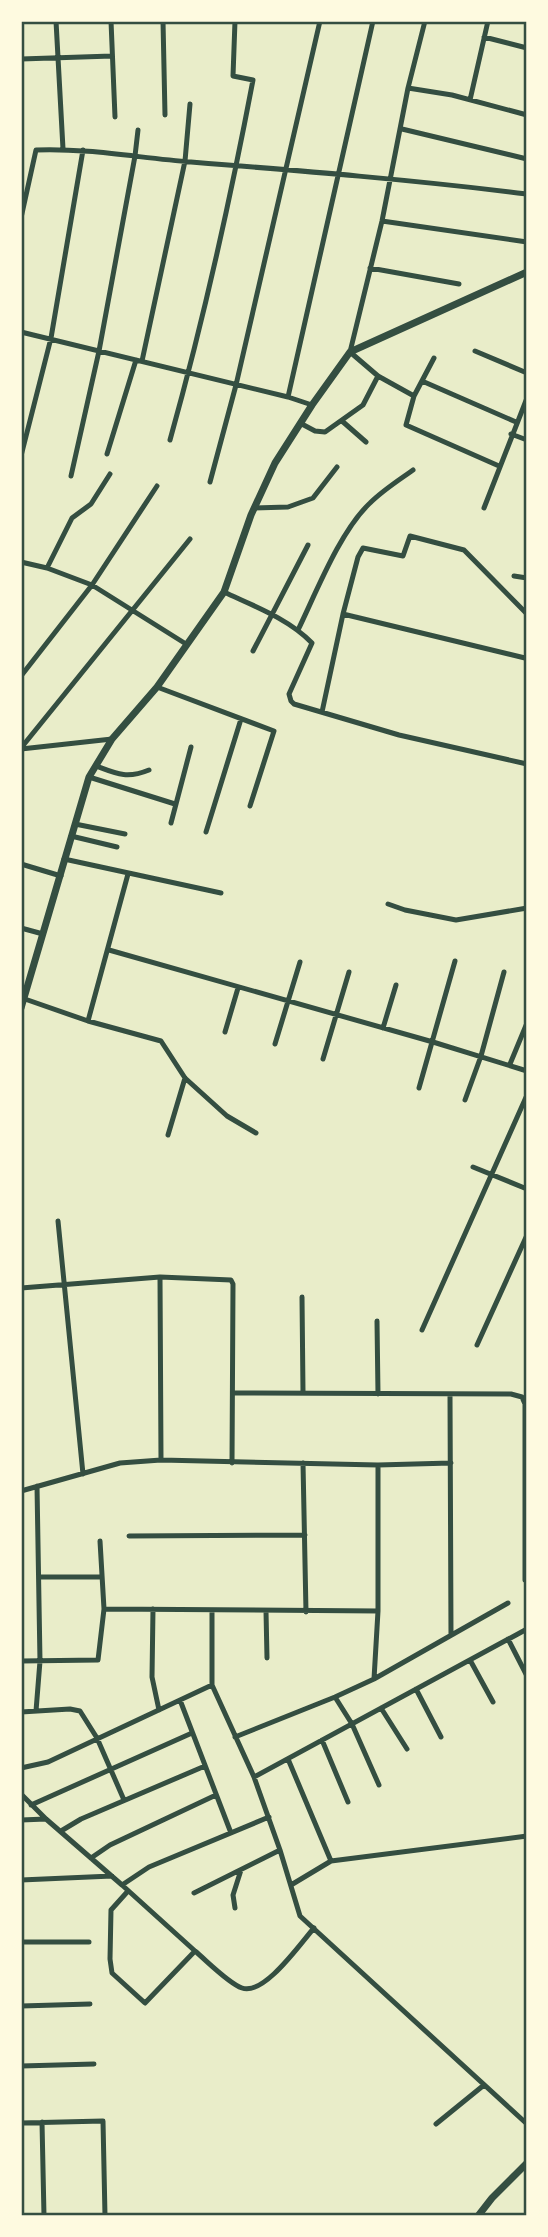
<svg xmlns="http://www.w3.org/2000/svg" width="548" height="2237" font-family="Raleway,sans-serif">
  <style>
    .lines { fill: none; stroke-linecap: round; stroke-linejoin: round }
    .minor { stroke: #344e41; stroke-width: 5 }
    .tertiary { stroke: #344e41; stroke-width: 7 }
    .neatline { fill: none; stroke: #344e41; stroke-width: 2.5 }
  </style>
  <rect width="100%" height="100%" fill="#e9edc9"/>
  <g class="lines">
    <path class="minor" d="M56,21L63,149
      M111,21L115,117
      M163,21L165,115
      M425,21L408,88L382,221L350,352L378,376L414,396L434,358
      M484,37L527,48
      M21,59L112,56
      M408,88L452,95L527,115
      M470,100L488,21
      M402,129L527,159
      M21,218L36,150C89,148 139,158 191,162C303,171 415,180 527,194
      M382,221L527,242
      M370,268L459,284
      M21,332L288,397L312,405
      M475,351L527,373
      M142,361L185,161L190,104
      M422,381L516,422
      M414,396L406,425L499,466
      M288,397L373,21
      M342,421L366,442
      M300,423L315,431L325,432L363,405L378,376
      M511,434L527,440
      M170,440C203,322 230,201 253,80L233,76L235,21
      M107,454L136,360
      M21,456L51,338L83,150
      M71,476L99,351L135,156L138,130
      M210,482L236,385L320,21
      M254,508L288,507L313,498L337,467
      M484,508L527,398
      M21,562L47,568L92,585L186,644
      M47,568L72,518L91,504L110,474
      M514,576L527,578
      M224,592C254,606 289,619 312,643L289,694L291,701L294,704L399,735L527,764
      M343,614L525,658
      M298,630C316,593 340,531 370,503C383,490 399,480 413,470
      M253,651L308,545
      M21,676L92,585L157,486
      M157,687L274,731L250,806
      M322,712L343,614L358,557L363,548L403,556L410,536L464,550L527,614
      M21,748L190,539
      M21,749L112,739
      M96,766C117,774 127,779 149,770
      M89,777L175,804
      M171,823L191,747
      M75,824L125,834
      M206,832L241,719
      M71,836L117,847
      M64,859L221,893
      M21,864L61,876
      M388,904L405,910L456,920L527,908
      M21,928L43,934
      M109,950L433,1042L527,1071
      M22,998L88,1021L161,1041L185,1078L227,1116L256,1133
      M88,1021L128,874
      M383,1028L396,985
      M225,1032L238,988
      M275,1044L300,962
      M323,1059L349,972
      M510,1064L527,1023
      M419,1088L455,961
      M465,1100L481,1056L504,972
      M168,1135L185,1078
      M473,1167L527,1189
      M58,1221L83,1474
      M160,1277L161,1460
      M21,1288L160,1277L231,1280L233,1284L232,1463
      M302,1297L303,1392
      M377,1321L378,1394
      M422,1330L527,1095
      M477,1345L527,1235
      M233,1393L511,1394L522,1397L525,1404V1580
      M450,1395L451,1635
      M303,1463L306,1612
      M21,1491L120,1463L161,1460L378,1465L451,1463
      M129,1536L305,1535
      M39,1577H102
      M104,1609L378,1611
      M153,1609L152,1677L159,1710
      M212,1611V1685L254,1777L280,1850L300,1916L527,2124
      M266,1611L267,1658
      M508,1639L527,1676
      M470,1660L493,1702
      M21,1661L98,1660L104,1609L100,1541
      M374,1679L378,1611V1465
      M416,1689L441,1737
      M335,1697L352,1724L379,1785
      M180,1700L231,1833
      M381,1708L407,1749
      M36,1711L40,1661L37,1486
      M21,1712L70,1709L80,1711L97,1738L124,1800
      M235,1737L335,1697L374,1679L508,1603
      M322,1740L348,1802
      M288,1759L331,1861
      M21,1768L48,1762L212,1685
      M254,1777L527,1629
      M21,1794L46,1819L122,1885
      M31,1805L192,1733
      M21,1820L46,1819
      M61,1831L81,1819L205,1766
      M91,1858L110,1845L216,1795
      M21,1880L112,1876
      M291,1885L331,1861L527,1836
      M128,1891L111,1910L110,1959L112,1973L145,2003L195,1951L122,1885L149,1867L269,1817
      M194,1893L280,1850
      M235,1908L233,1895L241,1870
      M21,1942H89
      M195,1951C207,1961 228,1983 242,1988C264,1996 300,1944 314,1928
      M21,2006L90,2004
      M21,2066L94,2064
      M42,2122L44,2216
      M21,2123L103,2121L105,2216
      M436,2124L484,2085"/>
    <path class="tertiary" d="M21,1008L89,777L112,739L157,687L224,592L251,515L275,463L312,405L350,352L527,272
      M478,2216L492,2198L527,2163"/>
  </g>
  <rect width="548" height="2237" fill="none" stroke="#fefae0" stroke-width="46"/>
  <rect x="23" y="23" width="502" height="2191" class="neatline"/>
</svg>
